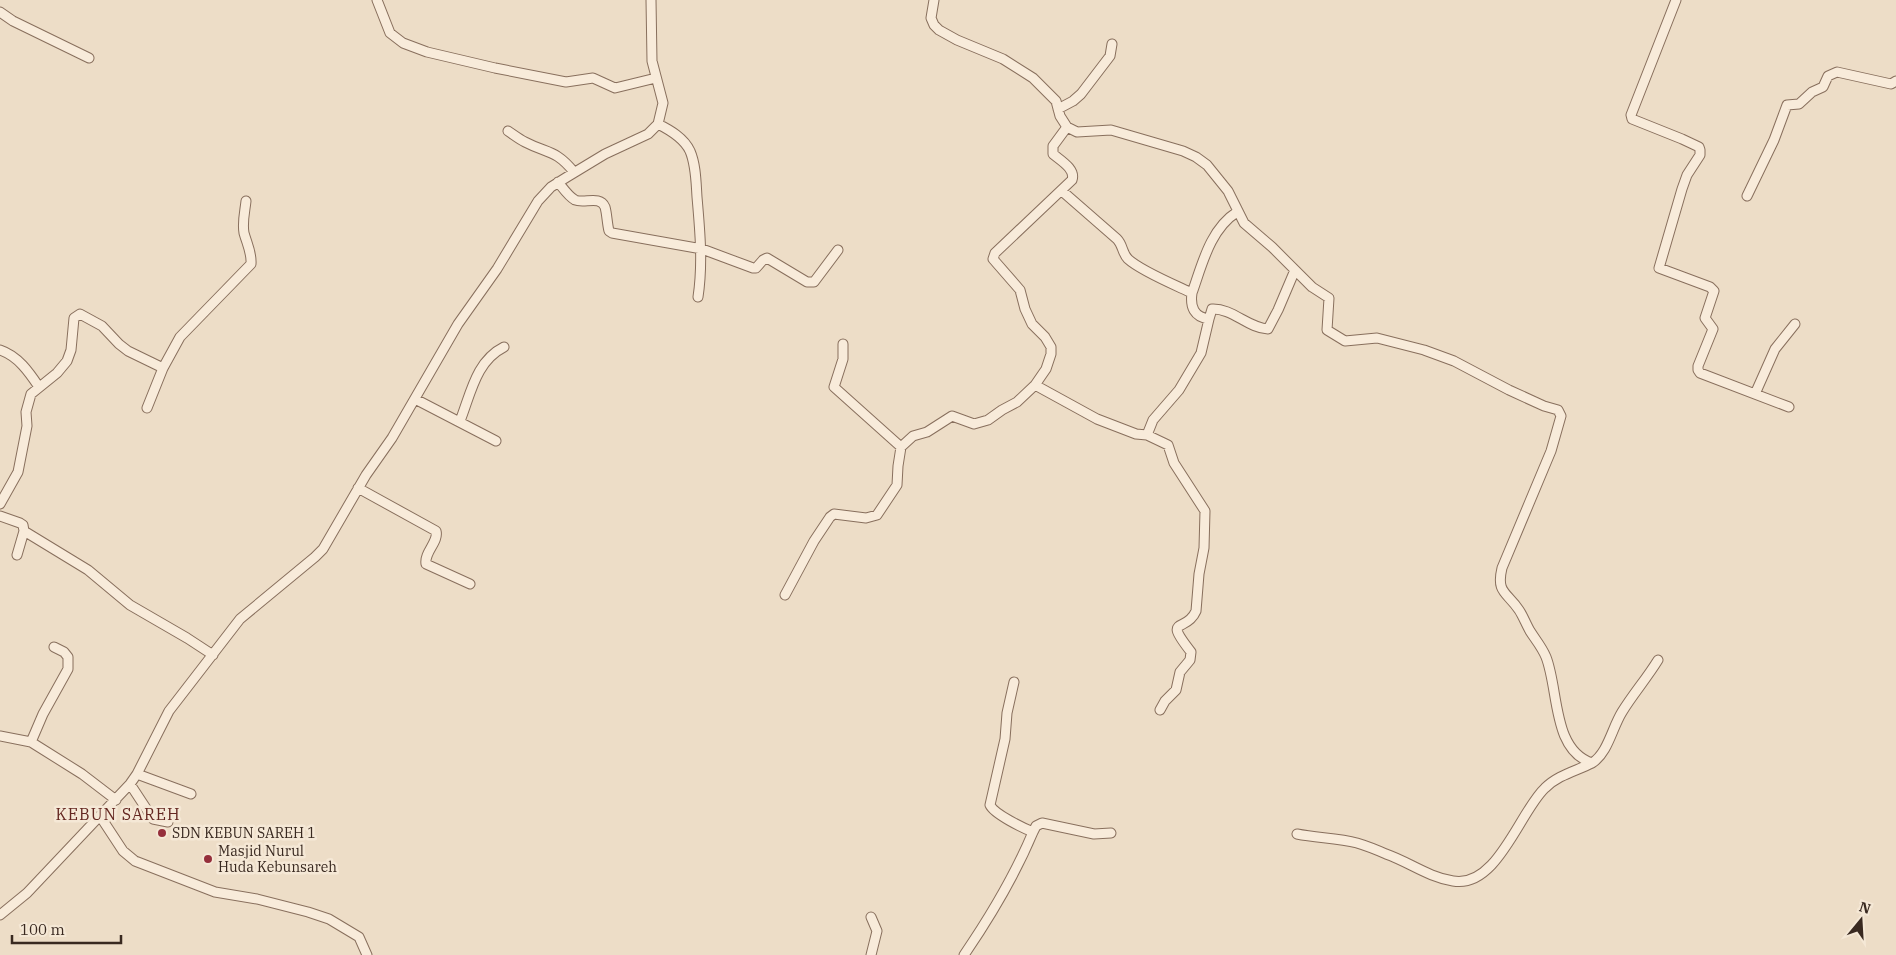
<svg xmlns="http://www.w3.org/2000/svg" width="1896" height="955" font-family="'IBM Plex Serif',serif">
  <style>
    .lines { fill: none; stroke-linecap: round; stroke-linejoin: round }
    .minor-casing { stroke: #886f5d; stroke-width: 11 }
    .minor { stroke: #f8ebda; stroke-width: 9 }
    .poi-dot { fill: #952f3b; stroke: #f5e8d6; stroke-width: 2 }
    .labels { text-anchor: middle; stroke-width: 5; stroke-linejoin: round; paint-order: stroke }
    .poi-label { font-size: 14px; fill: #392920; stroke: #f5e8d6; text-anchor: start }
    .quarter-label { font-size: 16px; letter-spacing: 1px; fill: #642721; stroke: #f5e8d6 }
  </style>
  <rect width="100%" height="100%" fill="#edddc7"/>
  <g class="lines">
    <g class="minor-casing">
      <path id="minor" d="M377,0L390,33L403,43L427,52L495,68L566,82L593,78L615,88L656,78
        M934,0L931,18L934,25L939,30L957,40L1003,59L1033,78L1056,101L1060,116L1067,127L1077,132L1111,130L1183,151L1196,157L1207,165L1228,191L1244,223L1272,247L1312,287L1329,298L1327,330L1345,341L1377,338L1424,350L1454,361L1509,390L1544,406L1558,410L1561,416L1551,451L1502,568C1496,593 1507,592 1519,610C1523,616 1526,624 1530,631C1535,639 1542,647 1546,657C1559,690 1552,750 1592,763C1608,753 1612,728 1622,712C1633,694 1647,678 1658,660
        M1676,0L1631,115L1632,119L1682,139L1699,147L1700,150V155L1687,175L1682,189L1659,268L1710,287L1714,291L1705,318L1713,329L1698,366V370L1700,373L1789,407
        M0,12L13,21L89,58
        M1058,109L1073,101L1081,94L1110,56L1112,44
        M658,124C670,130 684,138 690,151C696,165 696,182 697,197C700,231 703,264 698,297
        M508,131C514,135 519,139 525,142C548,154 555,149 574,172
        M558,182C563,188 568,196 575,200C584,204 600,195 605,207C607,214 607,223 609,231L612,233L702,249L753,268H756L763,260L767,258L807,282H814L838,250
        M1062,191L1117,239C1123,245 1122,253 1128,259C1141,271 1175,285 1192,293C1190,307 1194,317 1209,319L1212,309C1232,308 1248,328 1268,329L1278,310L1295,270
        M1747,196L1774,140L1787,105L1799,104L1812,92L1823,87L1828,76L1837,72L1891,84L1896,81
        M1192,293C1202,265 1210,229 1237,212
        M843,344V359L834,387L901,447
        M0,350C18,356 29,372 39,387
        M163,368L180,337L251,264C252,253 247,244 244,233C242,222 245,211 246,201
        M1035,385L1097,419L1136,434L1147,435L1168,445L1174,463L1205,511L1204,548L1199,574L1196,611C1186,634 1162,615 1191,652L1190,660L1180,672L1176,690L1165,701L1160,710
        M1755,394L1775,349L1795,324
        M415,399L496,441
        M460,421C471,393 476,361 504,347
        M1147,435L1153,420L1179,390L1201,353L1209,319
        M358,488L436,531C439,542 424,552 426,564L470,584
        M0,504L18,472L27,426L26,412L31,394L57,373L67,361L71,350L74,318L80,314L102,326L119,344L128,351L163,368L147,408
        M0,516L20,523L23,525L24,531L17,555
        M24,531L88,570L130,605L187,638L213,655
        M785,595L814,541L830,517L834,514L866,518L877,515L897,485L898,466L901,447L913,436L927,432L952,416L974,424L988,420L1002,410L1017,402L1035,385L1046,369L1051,354V347L1045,337L1032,324L1025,309L1020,290L993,259L995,253L1072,180C1076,169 1060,160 1053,154V146L1067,127
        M0,736L31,742L82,774L116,800
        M31,742L43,714L68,669V657L64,652L54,647
        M137,774L191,794
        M130,784L153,819L168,822
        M100,816L123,851L135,861L215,892L257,899L308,912L329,919L359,937L367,955
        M1033,832L1036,826L1042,823L1094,834L1111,833
        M1297,834C1317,838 1338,838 1357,843C1367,846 1377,850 1386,854C1409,862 1428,877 1453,881C1497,889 1520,811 1545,788C1558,775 1576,771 1592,763
        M0,915L27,893L130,784L137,774L169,711L240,619L315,557L323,549L366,475L392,438L458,324L497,269L538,201L551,187L567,177L605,154L648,134L658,124L663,103L652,61L651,0
        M871,955L877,931L871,917
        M964,955C990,917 1015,875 1033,832C1023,828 994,814 990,805L1005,739L1007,713L1014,682"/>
    </g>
    <use href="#minor" class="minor"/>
  </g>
  <g class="poi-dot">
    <circle cx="162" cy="833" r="5"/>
    <circle cx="208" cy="859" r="5"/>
  </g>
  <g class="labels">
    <g class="poi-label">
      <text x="172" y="838">SDN KEBUN SAREH 1</text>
      <text x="218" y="856">Masjid Nurul<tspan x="218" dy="16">Huda Kebunsareh</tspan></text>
    </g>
    <g class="quarter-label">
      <text x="118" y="820">KEBUN SAREH</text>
    </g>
  </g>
  <g transform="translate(1861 920) rotate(18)" stroke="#f5e8d6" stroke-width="4" paint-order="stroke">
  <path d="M0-4L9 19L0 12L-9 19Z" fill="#392920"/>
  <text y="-8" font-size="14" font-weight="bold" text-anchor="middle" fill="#392920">N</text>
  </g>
  <path d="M12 935v8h109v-8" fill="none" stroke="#392920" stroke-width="2.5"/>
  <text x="20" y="935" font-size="15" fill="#392920" stroke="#f5e8d6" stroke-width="4" paint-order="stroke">100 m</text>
</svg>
